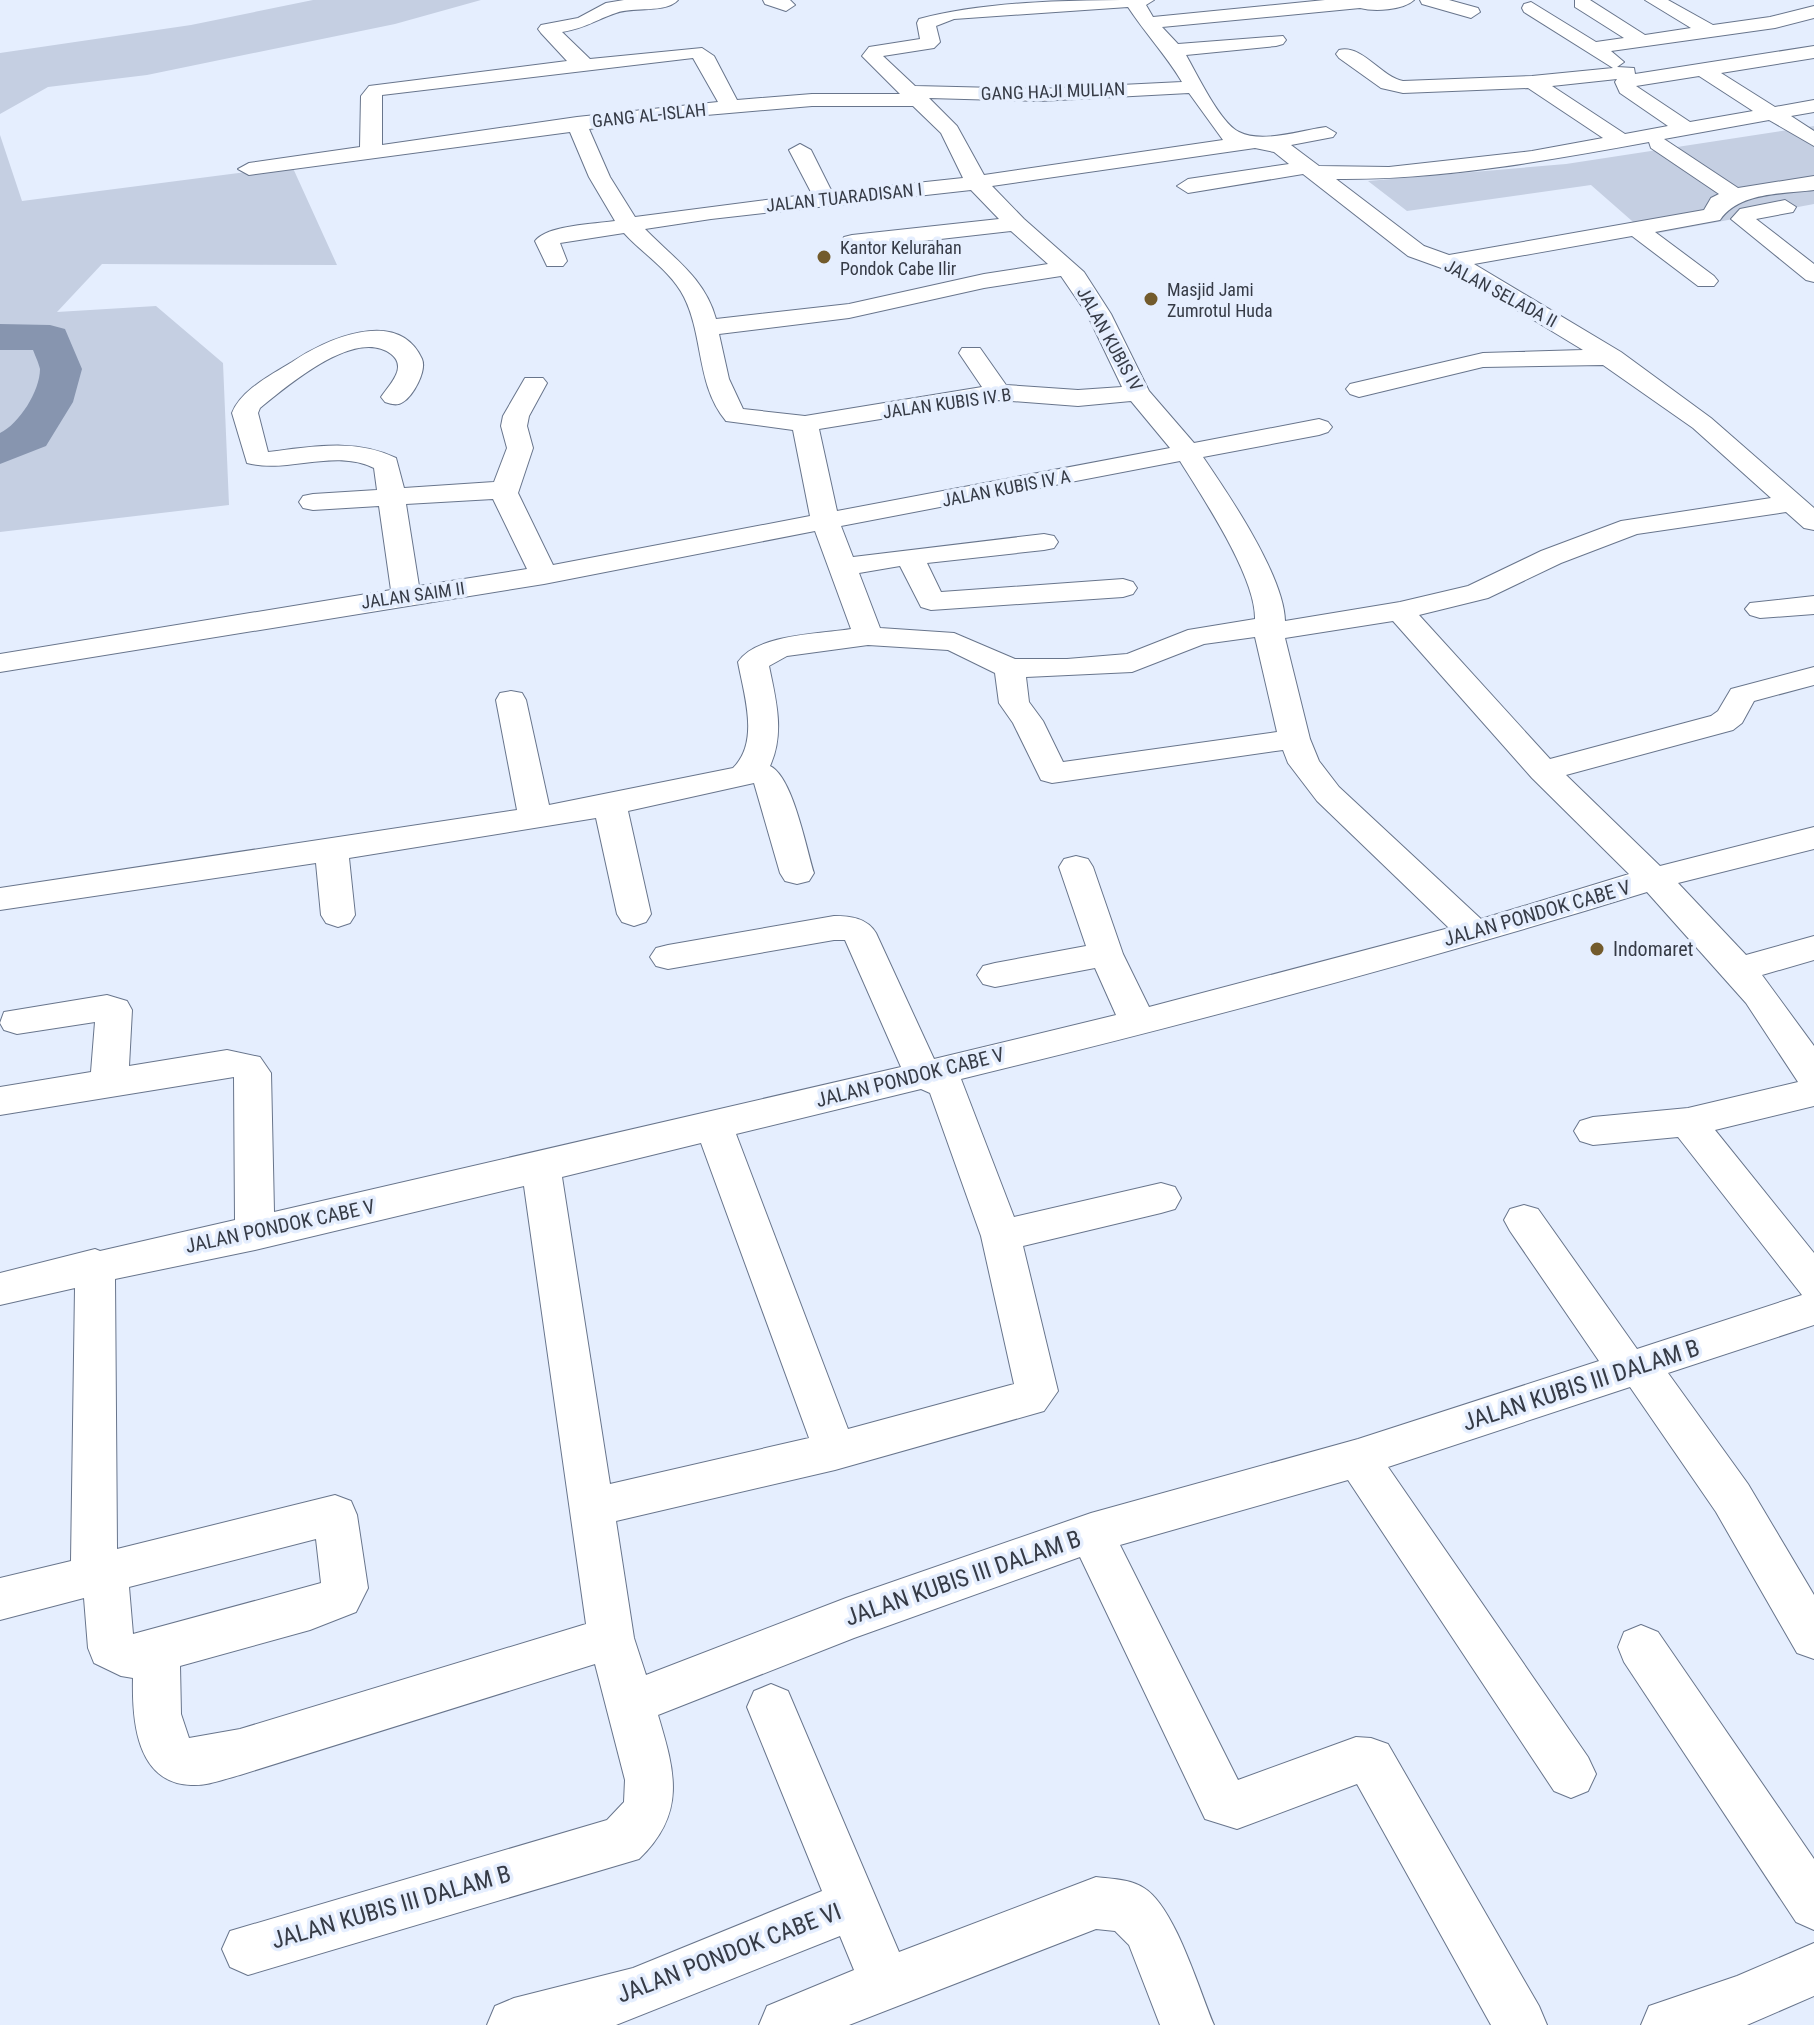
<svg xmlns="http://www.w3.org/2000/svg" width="1814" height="2025" viewBox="0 0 1814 2025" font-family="'Roboto Condensed',sans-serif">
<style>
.green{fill:#c5cfe2}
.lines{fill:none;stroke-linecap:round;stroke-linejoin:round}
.river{fill:#8795af;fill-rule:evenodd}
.minor-casing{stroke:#68758c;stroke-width:2}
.minor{fill:#fff;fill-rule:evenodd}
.poi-dot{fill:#735b2c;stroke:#e5eefe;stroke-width:3}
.labels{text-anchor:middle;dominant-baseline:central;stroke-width:7;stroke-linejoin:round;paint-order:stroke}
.far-street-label{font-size:18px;fill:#363b46;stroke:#e5eefe}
.far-poi-label{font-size:18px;fill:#363b46;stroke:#e5eefe;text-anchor:start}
.street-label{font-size:20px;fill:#363b46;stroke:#e5eefe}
.poi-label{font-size:20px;fill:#363b46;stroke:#e5eefe;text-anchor:start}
.near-street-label{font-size:24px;fill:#363b46;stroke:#e5eefe}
</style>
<rect width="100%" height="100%" fill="#e5eefe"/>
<g class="green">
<path d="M313,0H481L395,24L147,75L48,87L0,114V53L191,25Z"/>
<path d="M1814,126V204L1648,235L1591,185L1407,211L1368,181L1566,164Z"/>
<path d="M0,135L22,201L292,166L337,265L102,264L57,312L156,306L223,363L229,505L0,532Z"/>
</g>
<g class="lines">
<path class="river" d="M0,324L50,325L65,329L82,369L73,402L46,446L0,464V433C19,424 40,391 40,369C39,364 35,355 33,350H0Z"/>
<defs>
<g id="minor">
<path d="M624,0H678C665,14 634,6 616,13C595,20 587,28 562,32L590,59L702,48L714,56L737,100L812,94H900L862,56L869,47L920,39L917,23L919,19C990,0 1080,0 1154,0L1146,5L1153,17L1325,0H1414C1403,10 1375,12 1360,8L1162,27L1178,44L1283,36L1286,40L1283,44L1276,46L1186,55C1197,74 1220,123 1239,132C1262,144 1302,130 1326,127L1336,133L1333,137L1291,145L1319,166L1389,167L1532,151L1603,138L1528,88L1403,93L1381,88L1339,58L1336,54L1339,50C1362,44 1381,77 1403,81L1532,76L1613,68L1524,12L1522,8L1524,4L1531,2L1596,42L1624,38L1575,7V0H1590L1645,35L1691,28L1645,0H1668L1713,25L1770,17L1814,6V18L1775,28L1611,51L1624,62L1617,67L1634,68L1635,74L1814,46V58L1721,73L1775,107L1814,100V112L1791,116L1814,131V146L1769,120L1664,139L1738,188L1814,176V190C1782,194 1739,192 1720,220L1655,232L1714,276L1718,281L1714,286H1698L1632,236L1474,264L1621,352L1711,418L1814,508V530L1804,528L1786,512L1637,534L1561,563L1488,598L1419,615L1550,759L1711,716L1718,711L1731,689L1814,667V685L1754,701L1742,723L1733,730L1566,775L1660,866L1814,827V849L1678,883L1746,955L1814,936V960L1762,975L1814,1046V1106L1715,1130L1814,1253V1325L1668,1373L1748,1484L1814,1595V1659L1797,1653L1716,1512L1630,1387L1388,1467L1588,1757L1596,1774L1588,1791L1571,1798L1554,1791L1348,1480L1120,1545L1238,1780L1356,1737L1371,1738L1388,1744L1539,2006L1547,2025H1491L1357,1784L1237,1829L1205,1819L1080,1557L854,1638L658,1715C675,1772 687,1813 639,1859L248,1975L230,1967L222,1949L230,1931L607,1820L624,1802L625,1780L595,1664L240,1775C224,1779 208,1786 191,1785C136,1783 132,1720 133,1678L121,1676L94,1663L88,1648L84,1598L0,1620V1578L71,1561L75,1288L0,1305V1273L95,1249L100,1251L235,1220L234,1077L0,1115V1087L91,1072L95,1022L17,1034L4,1030L0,1023L4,1012L107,995L127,1001L132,1010L129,1066L227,1050L260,1057L271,1073L274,1212L901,1067L845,940H834L668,969L656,966L650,957L656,948L668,945L834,916C851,916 867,918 876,933L934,1059L1116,1015L1095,968L995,987L983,984L977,975L983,966L995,963L1086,946L1059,867L1064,859L1076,856L1088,859L1093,867L1123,954L1149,1007L1449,928L1317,801L1288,763L1283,750L1052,783L1041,780L1013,723L999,703L995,673L948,650L868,645L787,656L769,666C776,700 785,733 770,766C793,777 806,848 814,873L809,881L797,884L785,881L780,873L754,783L628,811L651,914L646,922L634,926L622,922L617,914L596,818L349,858L355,915L350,923L338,927L326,923L321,915L316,863L0,910V888L517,810L496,700L500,693L511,691L522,693L526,700L549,805L733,768C760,742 744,695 738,662C757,634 820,634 851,629L815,531L544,584L0,672V654L391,590L379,506L313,510L303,508L299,502L303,496L313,494L377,490L374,468C334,448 288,474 247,463L232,413C241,390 271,375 292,362C324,340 398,306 422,359C427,371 413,396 403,402C398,406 390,404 385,402L381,397C390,384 408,367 391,354C356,327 288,385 260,408L258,413L268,452C312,447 355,438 396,458L404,488L494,482L507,448L501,426L503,416L525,378H543L547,383L529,416L527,426L533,448L518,493L553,565L810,516L793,430L726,421C696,385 704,337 684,297C671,271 643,254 624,233L560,243L567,261L563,266H547L535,241C547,225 595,224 615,221L589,177L570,132L249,175L238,169L249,163L360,147L361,96L369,86L567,61L541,33L538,29L541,25L578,18L606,3ZM1128,7C1145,33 1166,55 1182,82L1039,89L915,86L883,56L934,48L940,42L936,26L954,19ZM693,58L718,102L577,117L382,145V95ZM1699,76L1753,111L1690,122L1636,86ZM1617,79L1615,82L1620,93L1668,126L1625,134L1552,86ZM1189,93L1223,140L984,175L957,126L929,98L1039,101ZM812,106H913L941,133L963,178L832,192L811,150L800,144L789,150L812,194L635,217L610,177L589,129L660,119ZM1649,142L1651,148L1719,194L1711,198L1704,210L1449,255L1424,246L1336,179C1441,180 1545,161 1649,142ZM1255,148L1274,152L1289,164L1188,179L1177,186L1188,193L1303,174L1408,256L1458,274L1583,350L1483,353L1350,384L1346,389L1350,394L1359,397L1483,367L1603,365L1693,428L1771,498L1621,521L1541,551L1468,586L1400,602L1285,621C1284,576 1229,495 1203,457L1319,435L1328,432L1332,427L1328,422L1319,419L1194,443L1149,391L1111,314L1084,272L1024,219L992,186ZM971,190L999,219L852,235L844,237L841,242L844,247L852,249L1011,231L1048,264L984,274L849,304L716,319C705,278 673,258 645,229L711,219ZM1061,276L1087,314L1122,387L1078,390L1006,385L980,348H962L959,353L982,387L805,416L743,409L729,379L719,334L849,318L984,288ZM998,400L1078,406L1131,401L1170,448L837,511L819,429ZM1180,461C1203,498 1256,577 1255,619L1188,630L1127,654L1067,659H1015L954,633L880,628L859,573L900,566L921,607L931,610L1123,597L1133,594L1137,588L1133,582L1123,579L941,592L927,563L1044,550L1054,548L1058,542L1054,536L1044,534L853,557L841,526ZM493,499L527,569L419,586L406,504ZM1393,621L1532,778L1629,874L1481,919L1339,787L1319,761L1310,739L1285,638ZM1255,637L1277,732L1063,762L1043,721L1029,702L1026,677L1132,672L1204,644ZM1647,892L1746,1003L1798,1082L1688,1108L1593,1117L1580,1121L1574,1131L1580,1141L1593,1145L1678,1137L1802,1295L1637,1349L1538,1209L1524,1205L1510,1209L1504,1220L1510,1231L1599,1361L1358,1439L1091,1513L846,1598L646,1675L634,1638L616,1521L835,1470L1044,1411L1058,1391L1023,1246L1161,1213L1175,1209L1181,1198L1175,1187L1161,1183L1014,1217L961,1079C1192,1023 1420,962 1647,892ZM921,1089L930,1093L981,1236L1014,1384L848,1429L736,1134ZM701,1143L809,1438L610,1484L562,1177ZM524,1186L586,1624L240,1729L189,1738L181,1714L180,1666L310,1630L356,1612L368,1588L357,1515L351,1501L335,1495L117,1549L115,1279L255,1250ZM316,1539L321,1583L133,1634L129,1587Z"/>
<path d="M763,0H790L795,5L786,11L765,4Z"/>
<path d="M1420,0H1449L1478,8L1480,12L1471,18L1422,4Z"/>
<path d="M1785,200L1796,207L1793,212L1756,219L1814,264V282L1806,280L1731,219L1740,209Z"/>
<path d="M1814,596V614L1760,618L1750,615L1745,609L1750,603Z"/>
<path d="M1641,1625L1658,1632L1814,1859V1930L1796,1922L1624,1662L1618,1647L1624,1632Z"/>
<path d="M771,1684L788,1691L899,1952L1096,1877C1112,1879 1130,1879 1144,1888C1175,1907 1199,1990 1214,2025H1160L1129,1945L1115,1931L1096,1929L849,2025H759L767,2006L854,1970L840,1936L616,2025H487L495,2006L514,1998L633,1968L822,1891L747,1707L754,1691Z"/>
<path d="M1814,1943V1996L1747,2025H1641L1649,2006L1737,1976Z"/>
</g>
</defs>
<use href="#minor" class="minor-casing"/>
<use href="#minor" class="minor"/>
</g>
<g class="poi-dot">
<circle cx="824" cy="257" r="8"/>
<circle cx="1151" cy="299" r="8"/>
<circle cx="1597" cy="949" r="8"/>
</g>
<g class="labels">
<g class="far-street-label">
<text transform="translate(1053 91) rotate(-2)">GANG HAJI MULIAN</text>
<text transform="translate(649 115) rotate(-6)">GANG AL-ISLAH</text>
<text transform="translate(844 197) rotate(-6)">JALAN TUARADISAN I</text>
<text transform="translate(1501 293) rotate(28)">JALAN SELADA II</text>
<text transform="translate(1110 339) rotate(61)">JALAN KUBIS IV</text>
<text transform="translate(947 403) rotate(-8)">JALAN KUBIS IV B</text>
<text transform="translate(1006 488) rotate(-11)">JALAN KUBIS IV A</text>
<text transform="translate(413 595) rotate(-8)">JALAN SAIM II</text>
</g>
<g class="far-poi-label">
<text x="840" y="247">Kantor Kelurahan<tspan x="840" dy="21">Pondok Cabe Ilir</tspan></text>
<text x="1167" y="289">Masjid Jami<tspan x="1167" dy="21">Zumrotul Huda</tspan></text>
</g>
<g class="street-label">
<text transform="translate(1537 913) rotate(-16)">JALAN PONDOK CABE V</text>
<text transform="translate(910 1077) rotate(-14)">JALAN PONDOK CABE V</text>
<text transform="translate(280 1226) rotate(-12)">JALAN PONDOK CABE V</text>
</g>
<g class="poi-label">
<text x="1613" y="949">Indomaret</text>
</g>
<g class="near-street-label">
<text transform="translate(1581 1385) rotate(-18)">JALAN KUBIS III DALAM B</text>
<text transform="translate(963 1578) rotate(-19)">JALAN KUBIS III DALAM B</text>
<text transform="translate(391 1907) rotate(-16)">JALAN KUBIS III DALAM B</text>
<text transform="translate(729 1953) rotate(-21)">JALAN PONDOK CABE VI</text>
</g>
</g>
</svg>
